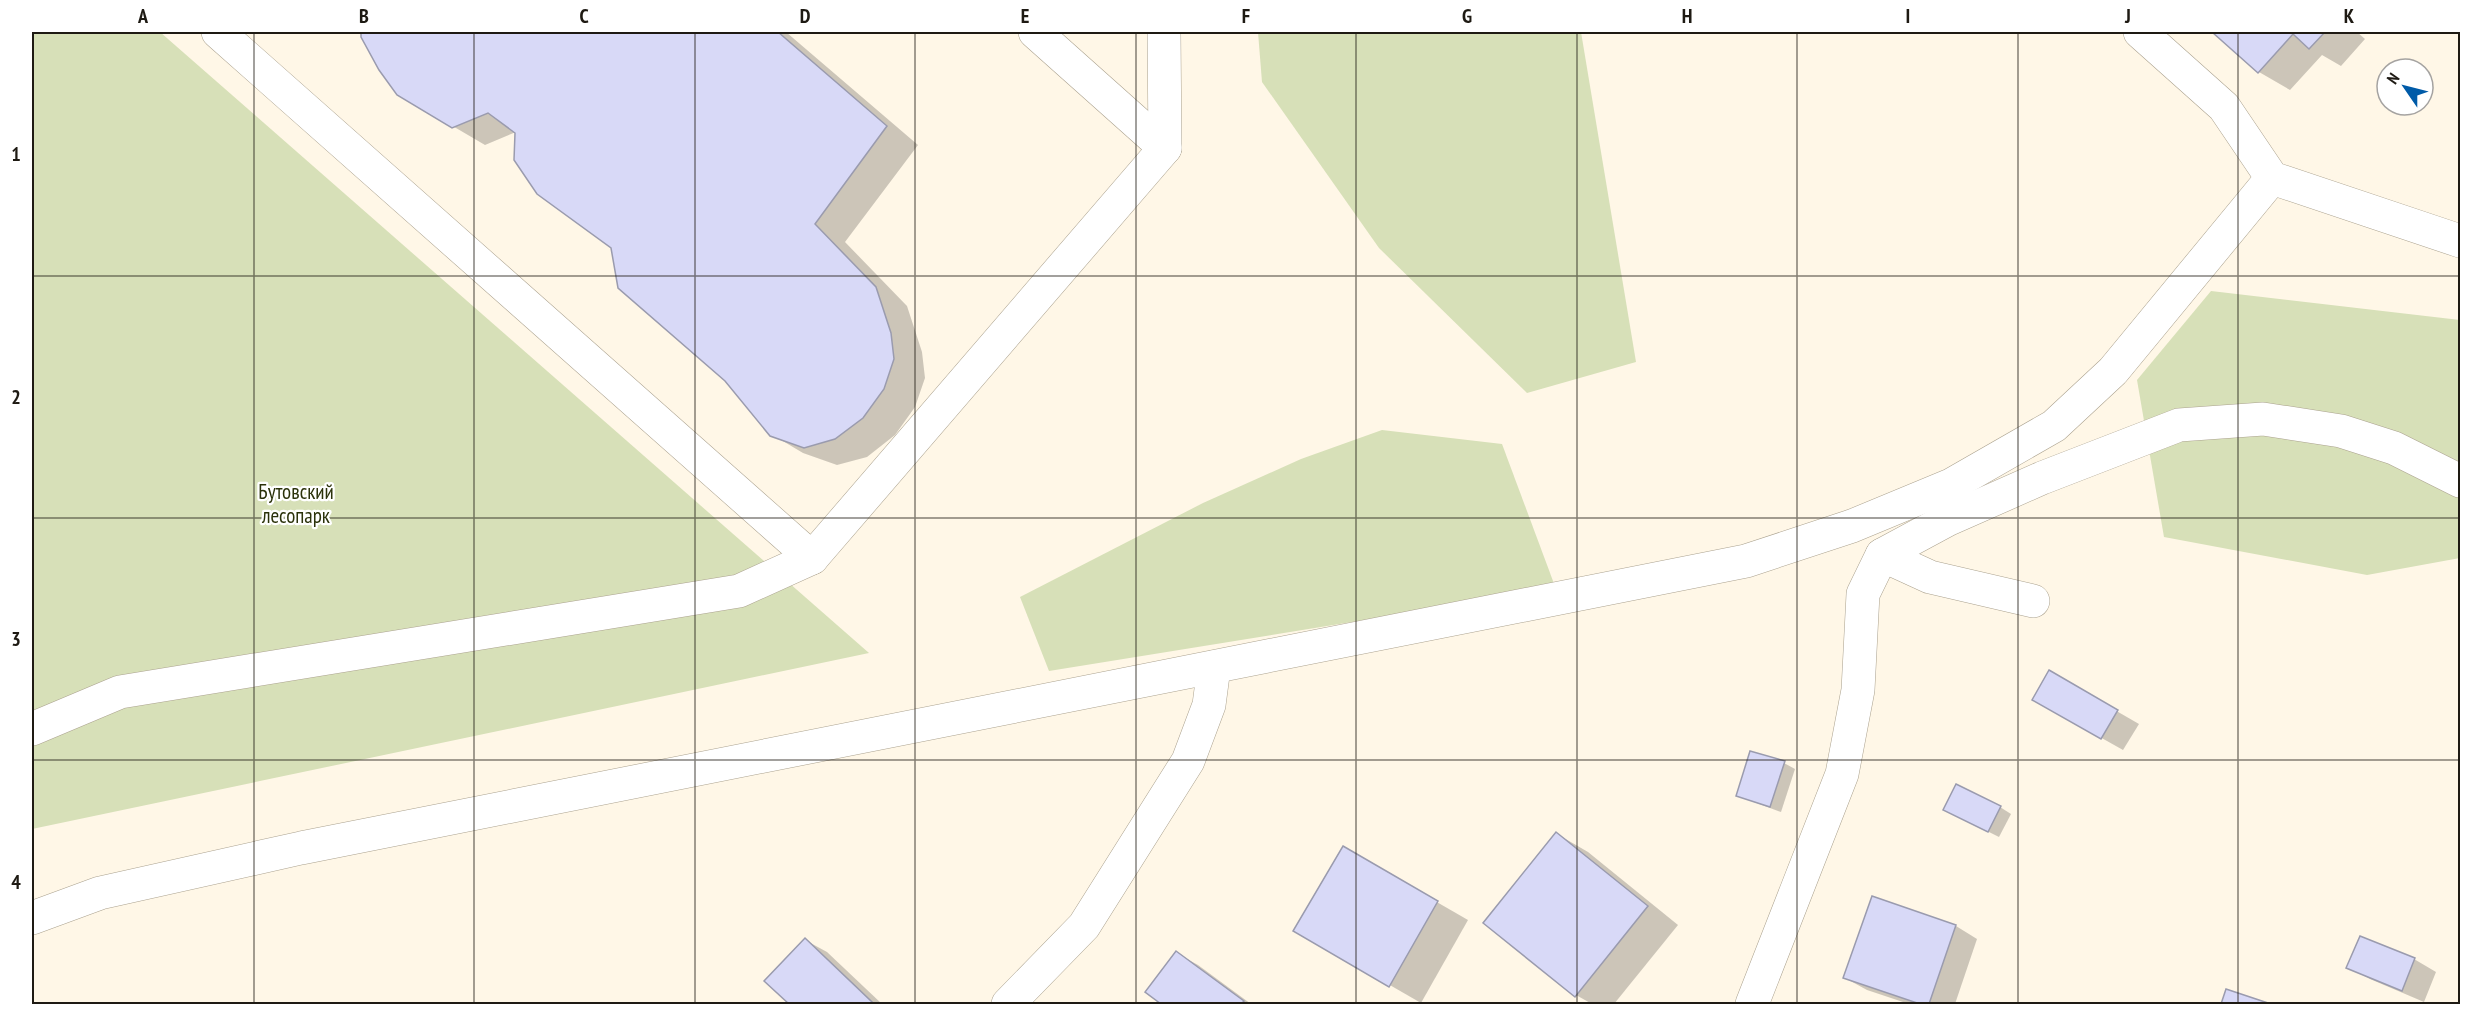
<svg xmlns="http://www.w3.org/2000/svg" width="2492" height="1036" viewBox="0 0 2492 1036" font-family="'PT Sans Narrow',sans-serif">
<style>
.green{fill:#d7e0b8}
.shadow{fill:#0003}
.building{fill:#d8d9f7;stroke:#9a9bae;stroke-width:1.5}
.lines{fill:none;stroke-linecap:round;stroke-linejoin:round}
.minor-casing{stroke:#aba28f;stroke-width:34}
.minor{stroke:#fff;stroke-width:33}
.grid{fill:none;stroke:#1e1a13;stroke-width:1.5;stroke-opacity:0.55}
.labels{text-anchor:middle;dominant-baseline:central;stroke-width:4.5;stroke-linejoin:round;paint-order:stroke}
.park-label{font-size:21px;fill:#2b320a;stroke:#fff}
.neatline{fill:none;stroke:#1e1a13;stroke-width:2}
.grid-label{font-size:20px;text-anchor:middle;font-weight:bold;fill:#1e1a13}
</style>
<rect width="100%" height="100%" fill="#fff7e7"/>
<g class="green">
<path d="M32,32H160L869,653L32,829Z"/>
<path d="M1258,32H1581L1636,362L1527,393L1379,248L1262,82Z"/>
<path d="M2211,291L2460,320V558L2367,575L2164,537L2137,380Z"/>
<path d="M1382,430L1502,444L1556,589L1049,671L1020,597L1203,503L1301,459Z"/>
</g>
<g class="shadow">
<path d="M363,32H786L918,145L845,242L907,306L922,352L925,378L915,407L895,435L867,457L837,465L803,453L771,434L516,132L485,145L398,94L362,36Z"/>
<path d="M2214,32H2357L2365,39L2341,66L2322,55L2290,90L2259,72Z"/>
<path d="M2049,672L2139,724L2123,750L2034,700Z"/>
<path d="M1784,763L1795,769L1781,812L1738,796Z"/>
<path d="M2000,807L2011,814L1999,837L1955,815Z"/>
<path d="M1557,834L1588,852L1678,925L1614,1004H1592L1576,995Z"/>
<path d="M1343,848L1468,920L1421,1003L1296,931Z"/>
<path d="M1873,898L1956,926L1977,939L1955,1004H1909L1867,990L1845,978Z"/>
<path d="M805,940L827,952L882,1004H791L766,981Z"/>
<path d="M1176,953L1198,965L1251,1004H1164L1147,992Z"/>
<path d="M2414,959L2436,972L2424,1002L2370,979L2348,967Z"/>
<path d="M2227,991L2266,1004H2222Z"/>
</g>
<g class="building">
<path d="M361,32H778L887,126L815,224L876,287L891,333L894,359L884,389L863,418L835,439L804,448L770,436L725,381L618,288L611,248L537,194L514,160L515,133L488,113L452,128L397,95L379,70L361,37Z"/>
<path d="M2212,32H2325L2309,49L2293,34L2258,73Z"/>
<path d="M2049,670L2118,710L2101,739L2032,700Z"/>
<path d="M1750,751L1785,761L1770,807L1736,796Z"/>
<path d="M1956,784L2001,806L1988,832L1943,810Z"/>
<path d="M1556,832L1648,906L1575,997L1483,923Z"/>
<path d="M1343,846L1438,901L1389,987L1293,931Z"/>
<path d="M1872,896L1956,925L1929,1004H1920L1843,978Z"/>
<path d="M2360,936L2415,958L2402,991L2346,968Z"/>
<path d="M805,938L872,1002L869,1004H789L764,981Z"/>
<path d="M1176,951L1244,1001L1241,1004H1161L1145,992Z"/>
<path d="M2226,989L2271,1004H2221Z"/>
</g>
<g class="lines">
<defs>
<g id="minor">
<path d="M218,32L812,558"/>
<path d="M1035,32L1165,148"/>
<path d="M2140,32L2224,107L2272,178L2460,241"/>
<path d="M1882,555L1930,577L2033,601"/>
<path d="M32,729L120,692L739,591L812,558L1165,148L1164,32"/>
<path d="M32,918L100,893L301,848L1746,561L1852,526L1951,485L2054,426L2113,371L2272,178"/>
<path d="M1008,1004L1084,926L1188,761L1209,705L1214,667"/>
<path d="M1752,1004L1842,774L1858,690L1863,594L1882,555L1947,520L2042,478L2179,425L2263,419L2341,431L2394,448L2460,481"/>
</g>
</defs>
<use href="#minor" class="minor-casing"/>
<use href="#minor" class="minor"/>
</g>
<path class="grid" d="M254,32V1004M474,32V1004M695,32V1004M915,32V1004M1136,32V1004M1356,32V1004M1577,32V1004M1797,32V1004M2018,32V1004M2238,32V1004M32,276H2460M32,518H2460M32,760H2460"/>
<g class="labels">
<g class="park-label">
<text x="296" y="491">Бутовский<tspan x="296" dy="24">лесопарк</tspan></text>
</g>
</g>
<rect width="2492" height="1036" fill="none" stroke="#ffffff" stroke-width="66"/>
<g transform="translate(2405 87) rotate(305)"><circle r="28" fill="#ffffff" stroke="#a5a3a1" stroke-width="1.5"/>
<path d="M0-4.5L10 22L0 15L-10 22Z" fill="#005ba8"/>
<text y="-9" font-size="16" font-weight="bold" text-anchor="middle" fill="#1e1a13">N</text>
</g>
<rect x="33" y="33" width="2426" height="970" class="neatline"/>
<g class="grid-label">
<text x="143" y="23">A</text>
<text x="364" y="23">B</text>
<text x="584" y="23">C</text>
<text x="805" y="23">D</text>
<text x="1025" y="23">E</text>
<text x="1246" y="23">F</text>
<text x="1467" y="23">G</text>
<text x="1687" y="23">H</text>
<text x="1908" y="23">I</text>
<text x="2128" y="23">J</text>
<text x="2349" y="23">K</text>
<text x="16" y="161">1</text>
<text x="16" y="404">2</text>
<text x="16" y="646">3</text>
<text x="16" y="889">4</text>
</g>
</svg>
